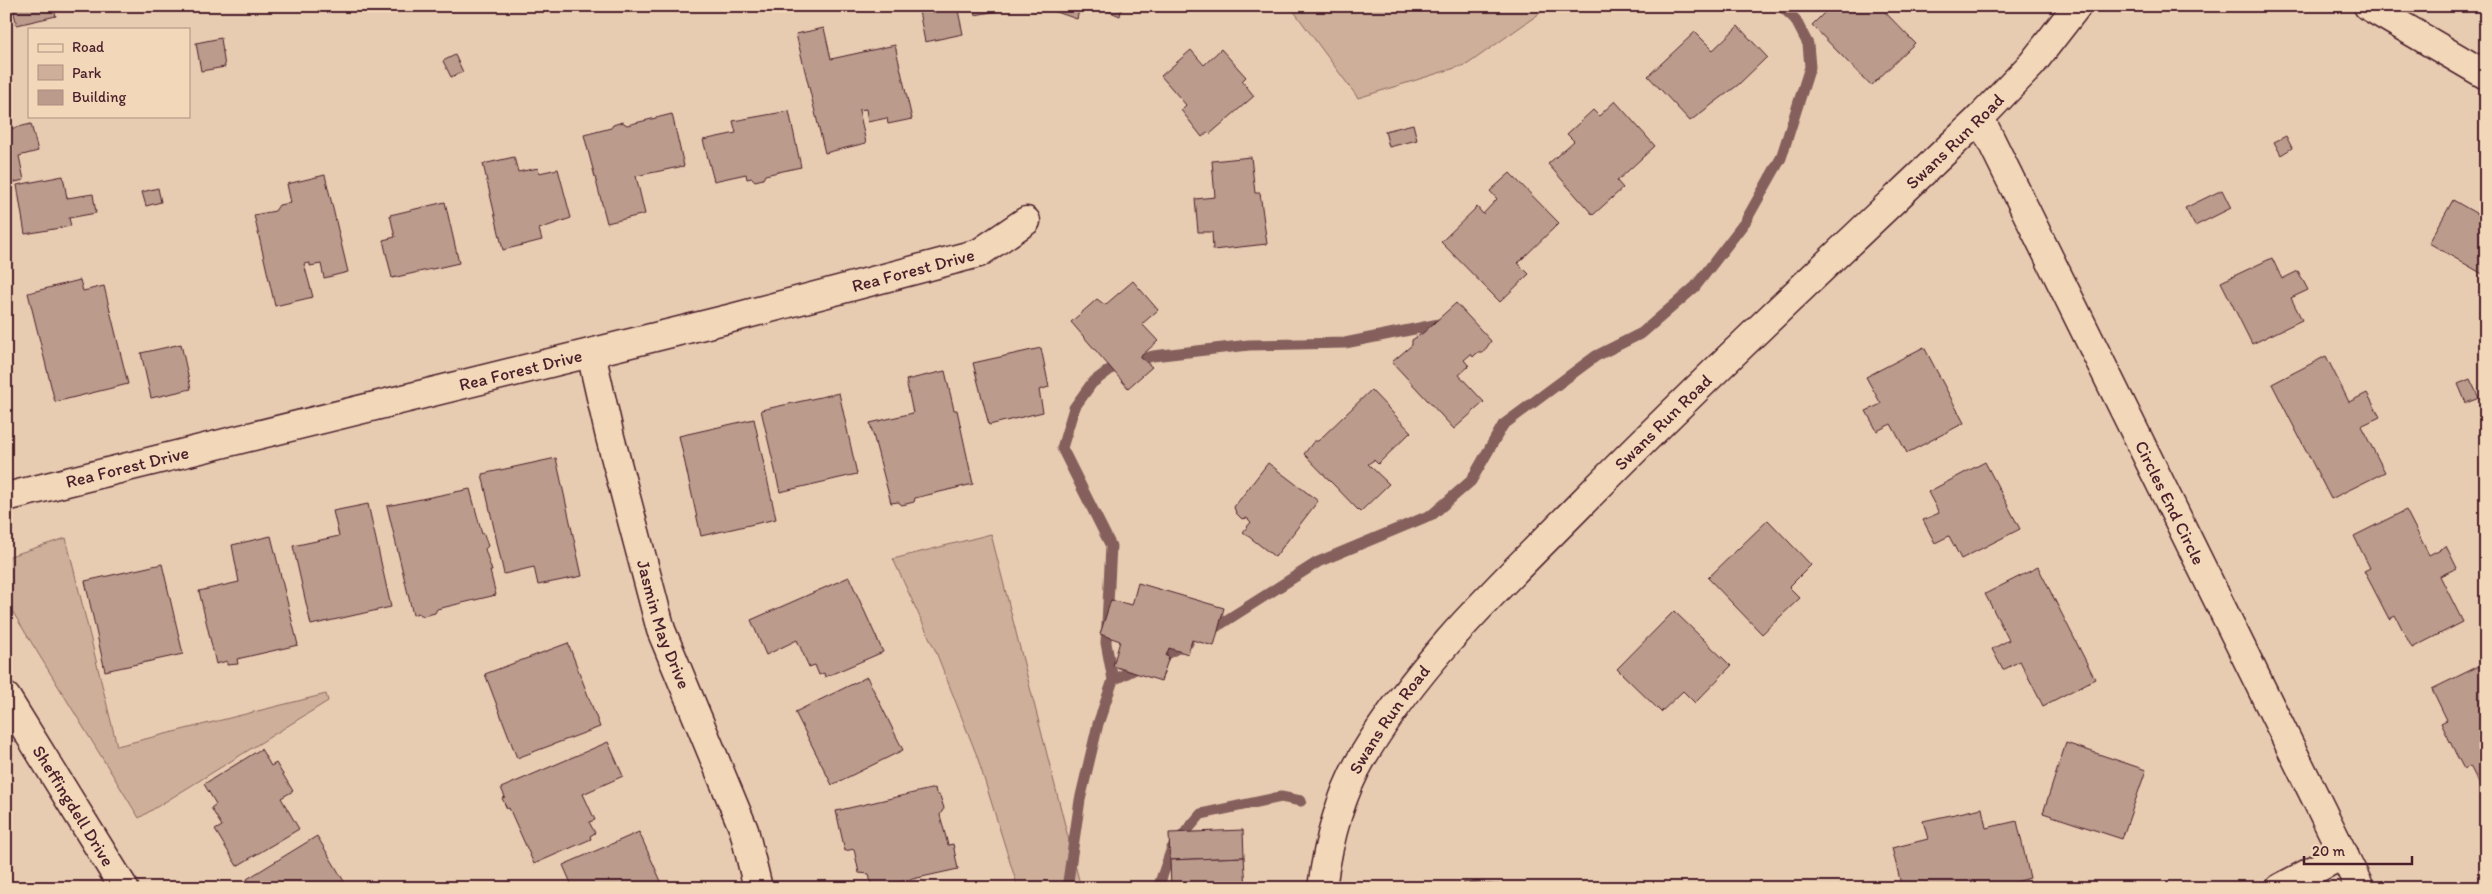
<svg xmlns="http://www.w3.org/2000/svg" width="2492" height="894" viewBox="0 0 2492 894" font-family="Itim,sans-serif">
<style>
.green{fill:#ceaf9a;stroke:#8c6762}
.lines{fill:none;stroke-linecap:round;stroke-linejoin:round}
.stream{stroke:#845e5b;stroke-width:11}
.building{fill:#bb9b8c;stroke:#4a1f2b}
.minor-casing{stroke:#4a1f2b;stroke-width:31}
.minor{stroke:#f2d7b9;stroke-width:28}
.labels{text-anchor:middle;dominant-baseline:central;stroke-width:4;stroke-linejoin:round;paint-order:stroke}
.street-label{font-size:18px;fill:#4a1f2b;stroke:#f2d7b9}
</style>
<rect width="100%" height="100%" fill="#e8ccb1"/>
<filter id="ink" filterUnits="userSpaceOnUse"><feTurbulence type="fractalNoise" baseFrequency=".02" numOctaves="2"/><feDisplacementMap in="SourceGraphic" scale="10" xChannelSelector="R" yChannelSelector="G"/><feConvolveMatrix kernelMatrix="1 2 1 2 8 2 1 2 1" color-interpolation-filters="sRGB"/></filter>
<g filter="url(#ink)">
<g class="green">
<path d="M1290,6H1550L1468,64L1358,98Z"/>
<path d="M991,534L1081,888H1018L977,756L936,652L893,559Z"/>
<path d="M66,538L117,746L326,694L328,701L139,818L6,601V563L10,556Z"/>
</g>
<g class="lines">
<g class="stream">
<path d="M1208,632L1318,562L1433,514L1471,481L1503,425L1596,356L1642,333L1695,287L1745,222L1781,158L1810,67L1808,44L1795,19L1781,6"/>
<path d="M1113,680L1188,643"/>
<path d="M1067,888L1080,800L1098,724L1113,680L1106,643L1111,546L1062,448L1074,408L1092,383L1116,365L1153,356L1249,345L1345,343L1439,324"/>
<path d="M1158,888L1172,848L1201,814L1281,797L1301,801"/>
</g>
</g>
<g class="building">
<path d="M12,6H53L56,16L17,25Z"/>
<path d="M918,6H957L963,34L925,42Z"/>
<path d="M973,6H1001L1002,10L975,15Z"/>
<path d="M1039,6H1080L1077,19Z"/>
<path d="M1096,6H1122L1120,16Z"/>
<path d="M1831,6H1879L1915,43L1871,86L1812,25Z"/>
<path d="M1738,26L1767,57L1738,85L1690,121L1648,76L1695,32L1713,50Z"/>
<path d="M824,28L831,59L895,45L912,119L888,124L887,118L868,122L866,109L859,110L866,143L825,153L796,34Z"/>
<path d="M221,38L225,67L201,71L196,43Z"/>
<path d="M1221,49L1246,77L1242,81L1254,96L1210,134L1208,132L1202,137L1181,110L1186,105L1161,76L1191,50L1204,65Z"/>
<path d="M455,55L463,72L451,77L443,61Z"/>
<path d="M1615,101L1655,146L1617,181L1623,188L1593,215L1548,164L1574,141L1567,134L1593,110L1599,116Z"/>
<path d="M789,111L801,167L765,175L763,179L755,181L752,178L747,179L746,174L714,181L703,140L736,133L733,121Z"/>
<path d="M672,114L684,166L636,176L645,214L607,223L584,135L611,128L613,125L622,122L627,125Z"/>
<path d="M6,115L10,129L31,124L38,151L19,156L24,180L6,184Z"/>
<path d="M1413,124L1417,140L1389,147L1385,131Z"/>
<path d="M2286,136L2292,148L2281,155L2274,142Z"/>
<path d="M514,157L518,172L538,168L539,173L558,169L571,218L539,229L542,240L503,250L483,164Z"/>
<path d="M1251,157L1255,193H1260L1267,244L1213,250L1212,232H1198L1195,199L1215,197L1212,161Z"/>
<path d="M1510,173L1559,223L1518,263L1529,274L1500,302L1441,242L1477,207L1483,214L1497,199L1490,191Z"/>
<path d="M325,175L348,272L324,278L321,264L310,266V263L304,264L313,297L275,306L254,215L275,211L279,205L291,203L287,184Z"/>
<path d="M63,176L67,198L93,194L96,213L69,218L71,226L25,234L17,185Z"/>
<path d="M158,188L161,202L146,206L142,192Z"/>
<path d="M2222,190L2231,208L2195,226L2185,208Z"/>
<path d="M2453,200L2486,219V276L2429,243Z"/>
<path d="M445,202L459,263L392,278L383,240L395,237L390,215Z"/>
<path d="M2272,258L2282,279L2298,271L2308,290L2291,298L2302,320L2252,344L2221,282Z"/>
<path d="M80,280L83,291L104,286L128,384L55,402L28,293Z"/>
<path d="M1133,281L1158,310L1142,324L1158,341L1140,357L1152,367L1128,388L1071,322L1097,299L1105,305Z"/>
<path d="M1456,303L1491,341L1483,353H1477L1473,357L1471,354L1464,360L1469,366L1459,375L1484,402L1454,429L1392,362L1412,345V340L1423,333Z"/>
<path d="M181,344L191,389L151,398L141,353Z"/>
<path d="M1924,347L1964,423L1907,453L1891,424L1877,431L1866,411L1881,404L1866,377Z"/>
<path d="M1041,348L1049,387L1039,390L1043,412L989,425L973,363Z"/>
<path d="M2326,356L2349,402L2367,393L2380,417L2361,426L2385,472L2331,499L2272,384Z"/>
<path d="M945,371L954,410H957L973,484L915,498L914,502L902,505L898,502L891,503L870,423L913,413L906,380Z"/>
<path d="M2470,379L2479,398L2466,403L2458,384Z"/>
<path d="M1371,390L1411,432L1378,464L1374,460L1368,464L1389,484L1360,512L1304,454L1314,441H1318Z"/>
<path d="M839,393L857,474L780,492L761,410Z"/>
<path d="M754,419L776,519L701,536L679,436Z"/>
<path d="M556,458L582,576L538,585L534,567L504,574L482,474Z"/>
<path d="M1985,462L2020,529L1961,559L1949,536L1935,543L1923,520L1939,513L1928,492Z"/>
<path d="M1268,463L1318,501L1275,557L1243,532L1251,522L1247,518L1242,519L1236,513L1234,507Z"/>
<path d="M470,489L482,534H484L488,546L485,549L492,571H490L496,595L437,609L435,613L423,616L418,613L413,615L387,506Z"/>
<path d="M368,504L391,607L311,625L293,546L339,536L333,511Z"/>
<path d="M2406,510L2429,555L2446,546L2457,568L2440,576L2463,622L2412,648L2395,615L2389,619L2372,586L2364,571L2370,568L2354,536Z"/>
<path d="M1768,520L1811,565L1789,587L1800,598L1762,634L1708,578Z"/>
<path d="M271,536L298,645L237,659L238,664L227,665V661L216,664L199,591L239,582L232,545Z"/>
<path d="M162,564L183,654L105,671L85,581Z"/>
<path d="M2038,567L2095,679L2043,706L2020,661L2003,670L1992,649L2009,640L1985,594Z"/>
<path d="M849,577L883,652L825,677L824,673L819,675L815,665L809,667L797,640L766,655L751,620Z"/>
<path d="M1138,583L1224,608L1214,646L1192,640L1188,654L1169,648L1166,656L1169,657L1161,681L1113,666L1120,641L1100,634L1111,600L1132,605Z"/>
<path d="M1674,611L1731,666L1695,703L1683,691L1661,712L1617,669Z"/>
<path d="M568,643L600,727L517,758L485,674Z"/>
<path d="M2481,665L2486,675V797L2470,766L2464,769L2456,754L2441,723L2447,720L2432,689Z"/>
<path d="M867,677L903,750L832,785L795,712Z"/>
<path d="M608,742L623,776L583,794L595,820L589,822L595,833L590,836L591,839L534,864L509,808L507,809L502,798L505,797L501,788Z"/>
<path d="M2066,743L2146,770L2122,839L2043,813Z"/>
<path d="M261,749L271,766L276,763L293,791L281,798L299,829L237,866L215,830L222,826L211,808L216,804L204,784Z"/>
<path d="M935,788L936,793L940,796L944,808L940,815L948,845L953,844L958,869L872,888L869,874L859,873L854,849L845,851L836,811Z"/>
<path d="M1982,808L1986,828L2017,821L2030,878L1995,888H1902L1892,848L1928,839L1923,821Z"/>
<path d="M1243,830L1244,857L1170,860L1169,833Z"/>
<path d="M639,832L664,888H573L563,865Z"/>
<path d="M317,836L348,888H253L247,879Z"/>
<path d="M1244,857L1246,888H1171L1170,860Z"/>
<path d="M1464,882L1524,887V888H1463Z"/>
</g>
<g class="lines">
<defs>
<g id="minor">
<path d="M2368,6L2486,75"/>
<path id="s1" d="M1980,118L2360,888"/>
<path id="s2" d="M591,353L610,437L661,630L744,830L758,888"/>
<path id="s3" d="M6,497L732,318L979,253L1026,221"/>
<path id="s4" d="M6,697L124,888"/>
<path id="s5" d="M1322,888C1328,843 1340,795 1363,756C1422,658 1500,586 1579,506C1709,374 1845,247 1980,118L2032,64L2077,6"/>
<path d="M2280,888L2344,854"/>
</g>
</defs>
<use href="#minor" class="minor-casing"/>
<use href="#minor" class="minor"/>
</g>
</g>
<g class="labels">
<g class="street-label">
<text stroke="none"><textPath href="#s5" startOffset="994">Swans Run Road</textPath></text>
<text stroke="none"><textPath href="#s3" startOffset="935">Rea Forest Drive</textPath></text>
<text stroke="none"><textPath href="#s3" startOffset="530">Rea Forest Drive</textPath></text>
<text stroke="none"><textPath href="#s5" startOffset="589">Swans Run Road</textPath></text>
<text stroke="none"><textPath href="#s3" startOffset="125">Rea Forest Drive</textPath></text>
<text stroke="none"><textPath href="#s1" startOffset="429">Circles End Circle</textPath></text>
<text stroke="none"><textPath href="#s2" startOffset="281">Jasmin May Drive</textPath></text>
<text stroke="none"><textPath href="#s5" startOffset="184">Swans Run Road</textPath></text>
<text stroke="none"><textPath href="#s4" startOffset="128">Sheffingdell Drive</textPath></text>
</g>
</g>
<rect width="2492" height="894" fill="none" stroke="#f2d7b9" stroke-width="25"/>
<rect x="12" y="12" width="2467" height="869" fill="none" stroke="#4a1f2b" stroke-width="2" filter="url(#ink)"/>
<rect x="28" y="28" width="162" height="90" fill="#f2d7b9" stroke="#af8d80"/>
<rect x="38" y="44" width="25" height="8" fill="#f2d7b9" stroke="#af8d80"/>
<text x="72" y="52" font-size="15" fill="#4a1f2b">Road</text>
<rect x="38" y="65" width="25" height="15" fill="#ceaf9a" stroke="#af8d80"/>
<text x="72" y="78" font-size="15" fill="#4a1f2b">Park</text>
<rect x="38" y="90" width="25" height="15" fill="#bb9b8c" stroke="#af8d80"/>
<text x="72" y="102" font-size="15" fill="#4a1f2b">Building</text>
<path d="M2304 856v8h108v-8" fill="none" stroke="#4a1f2b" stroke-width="2.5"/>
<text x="2312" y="856" font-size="15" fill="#4a1f2b" stroke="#f2d7b9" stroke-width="4" paint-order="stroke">20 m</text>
</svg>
